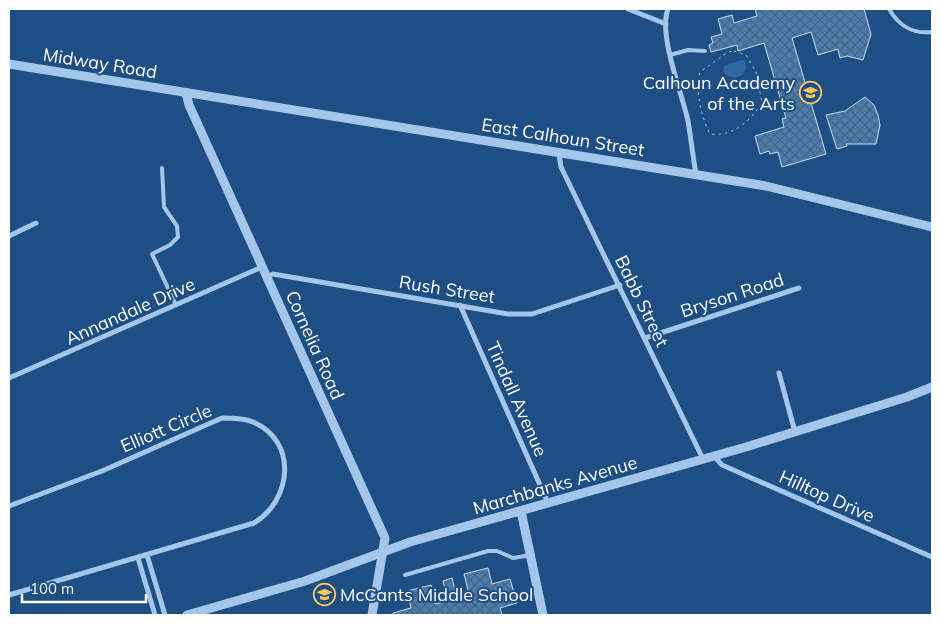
<svg xmlns="http://www.w3.org/2000/svg" width="941" height="624" viewBox="0 0 941 624" font-family="Mulish,sans-serif">
<style>
.green{fill:#3068a2}
.building{fill:url(#building-cross-hatch);stroke:#c8e0f8}
.lines{fill:none;stroke-linecap:round;stroke-linejoin:round}
.path{stroke:#a4c6ea;stroke-width:1;stroke-dasharray:2.5 4;stroke-linecap:butt}
.service{stroke:#a4c6ea;stroke-width:4}
.minor{stroke:#a4c6ea;stroke-width:5}
.tertiary{stroke:#a4c6ea;stroke-width:9}
.labels{text-anchor:middle;dominant-baseline:central;stroke-width:4;stroke-linejoin:round;paint-order:stroke}
.street-label{font-size:18px;fill:#fff;stroke:#1d4e84}
.poi-label{font-size:18px;fill:#fff;stroke:#1d4e84;text-anchor:end}
</style>
<defs>
<pattern id="building-cross-hatch" width="8" height="8" patternUnits="userSpaceOnUse" patternTransform="scale(1.25)"><rect width="8" height="8" fill="#4a7baf"/><path d="M0 0l8 8M0 8l8-8" fill="none" stroke="#4b647e"/></pattern>
</defs>
<rect width="100%" height="100%" fill="#1d4e84"/>
<path class="green" d="M740,60H744C752,75 733,84 723,72L724,66Z"/>
<g class="building">
<path d="M755,9H864L871,34L863,60L847,56L840,58L838,49L818,55L811,32L792,38L826,154L782,167L778,152L770,154L769,151L760,154L755,136L784,127L782,119L786,118L764,43L738,51L737,45L711,52L709,45L713,43L711,37L722,34L718,19L732,15L734,23L757,16Z"/>
<path d="M865,97L874,105L878,115L880,125L876,144H846L847,146L837,149L826,115L845,111Z"/>
<path d="M488,568L492,584L510,579L517,603L500,608L502,615H393V613L411,608L407,591L431,585L435,604L448,601L443,581L452,578L457,598L469,594L464,574Z"/>
</g>
<g class="lines">
<path class="path" d="M734,51L746,55L756,72L762,103C750,121 733,137 710,134C701,117 695,90 700,72L728,52Z"/>
<g class="service">
<path d="M889,9C899,26 912,34 932,32"/>
<path d="M670,55L688,50L705,51"/>
<path d="M162,168L164,207L177,226L178,237L170,245L152,254L176,305"/>
<path d="M405,575L488,551H497L513,558L531,555"/>
</g>
<g class="minor">
<path d="M628,9L666,24"/>
<path d="M668,9C658,35 682,93 688,121C691,139 693,157 696,174"/>
<path d="M559,154L561,167L703,459"/>
<path d="M9,236L36,223"/>
<path d="M266,277L273,274L508,314H532L620,285"/>
<path d="M460,305L548,503"/>
<path d="M645,338L799,288"/>
<path d="M779,373L795,432"/>
<path d="M9,378L262,267"/>
<path d="M714,456L722,465L932,557"/>
<path d="M9,506L102,471L222,418C232,418 244,418 253,422C298,441 292,500 254,523L9,595"/>
<path d="M147,555L165,615"/>
<path d="M138,558L155,615"/>
</g>
<g class="tertiary">
<path d="M9,64L766,186L932,227"/>
<path d="M186,93L189,105L385,538L372,615"/>
<path d="M521,511L543,615"/>
<path d="M187,615L305,581L410,542L746,447L907,397L932,387"/>
</g>
</g>
<defs>
<symbol id="school-ring" viewBox="-11 -11 22 22"><circle r="9.5" fill="#1d4e84" stroke="#fac962" stroke-width="1.5"/><path d="M0-5L7-2L0 1L-7-2ZM-4 1L0 2.5L4 1V4Q0 6-4 4Z" fill="#fac962"/></symbol>
</defs>
<g fill-rule="evenodd">
<use href="#school-ring" x="798" y="80" width="25" height="25"/>
<use href="#school-ring" x="312" y="582" width="25" height="25"/>
</g>
<g class="labels">
<g class="street-label">
<text transform="translate(100 63) rotate(9)">Midway Road</text>
<text transform="translate(563 137) rotate(9)">East Calhoun Street</text>
<text transform="translate(447 289) rotate(9)">Rush Street</text>
<text transform="translate(732 295) rotate(-18)">Bryson Road</text>
<text transform="translate(642 301) rotate(64)">Babb Street</text>
<text transform="translate(130 311) rotate(-24)">Annandale Drive</text>
<text transform="translate(315 345) rotate(66)">Cornelia Road</text>
<text transform="translate(517 399) rotate(66)">Tindall Avenue</text>
<text transform="translate(166 428) rotate(-23)">Elliott Circle</text>
<text transform="translate(555 485) rotate(-16)">Marchbanks Avenue</text>
<text transform="translate(827 496) rotate(24)">Hilltop Drive</text>
</g>
<g class="poi-label">
<text x="795" y="82">Calhoun Academy<tspan x="795" dy="21">of the Arts</tspan></text>
<text x="340" y="594" text-anchor="start">McCants Middle School</text>
</g>
</g>
<rect width="941" height="624" fill="none" stroke="#ffffff" stroke-width="20"/>
<path d="M22 594v8h124v-8" fill="none" stroke="#ffffff" stroke-width="2.5"/>
<text x="30" y="594" font-size="15" fill="#ffffff" stroke="#1d4e84" stroke-width="4" paint-order="stroke">100 m</text>
</svg>
